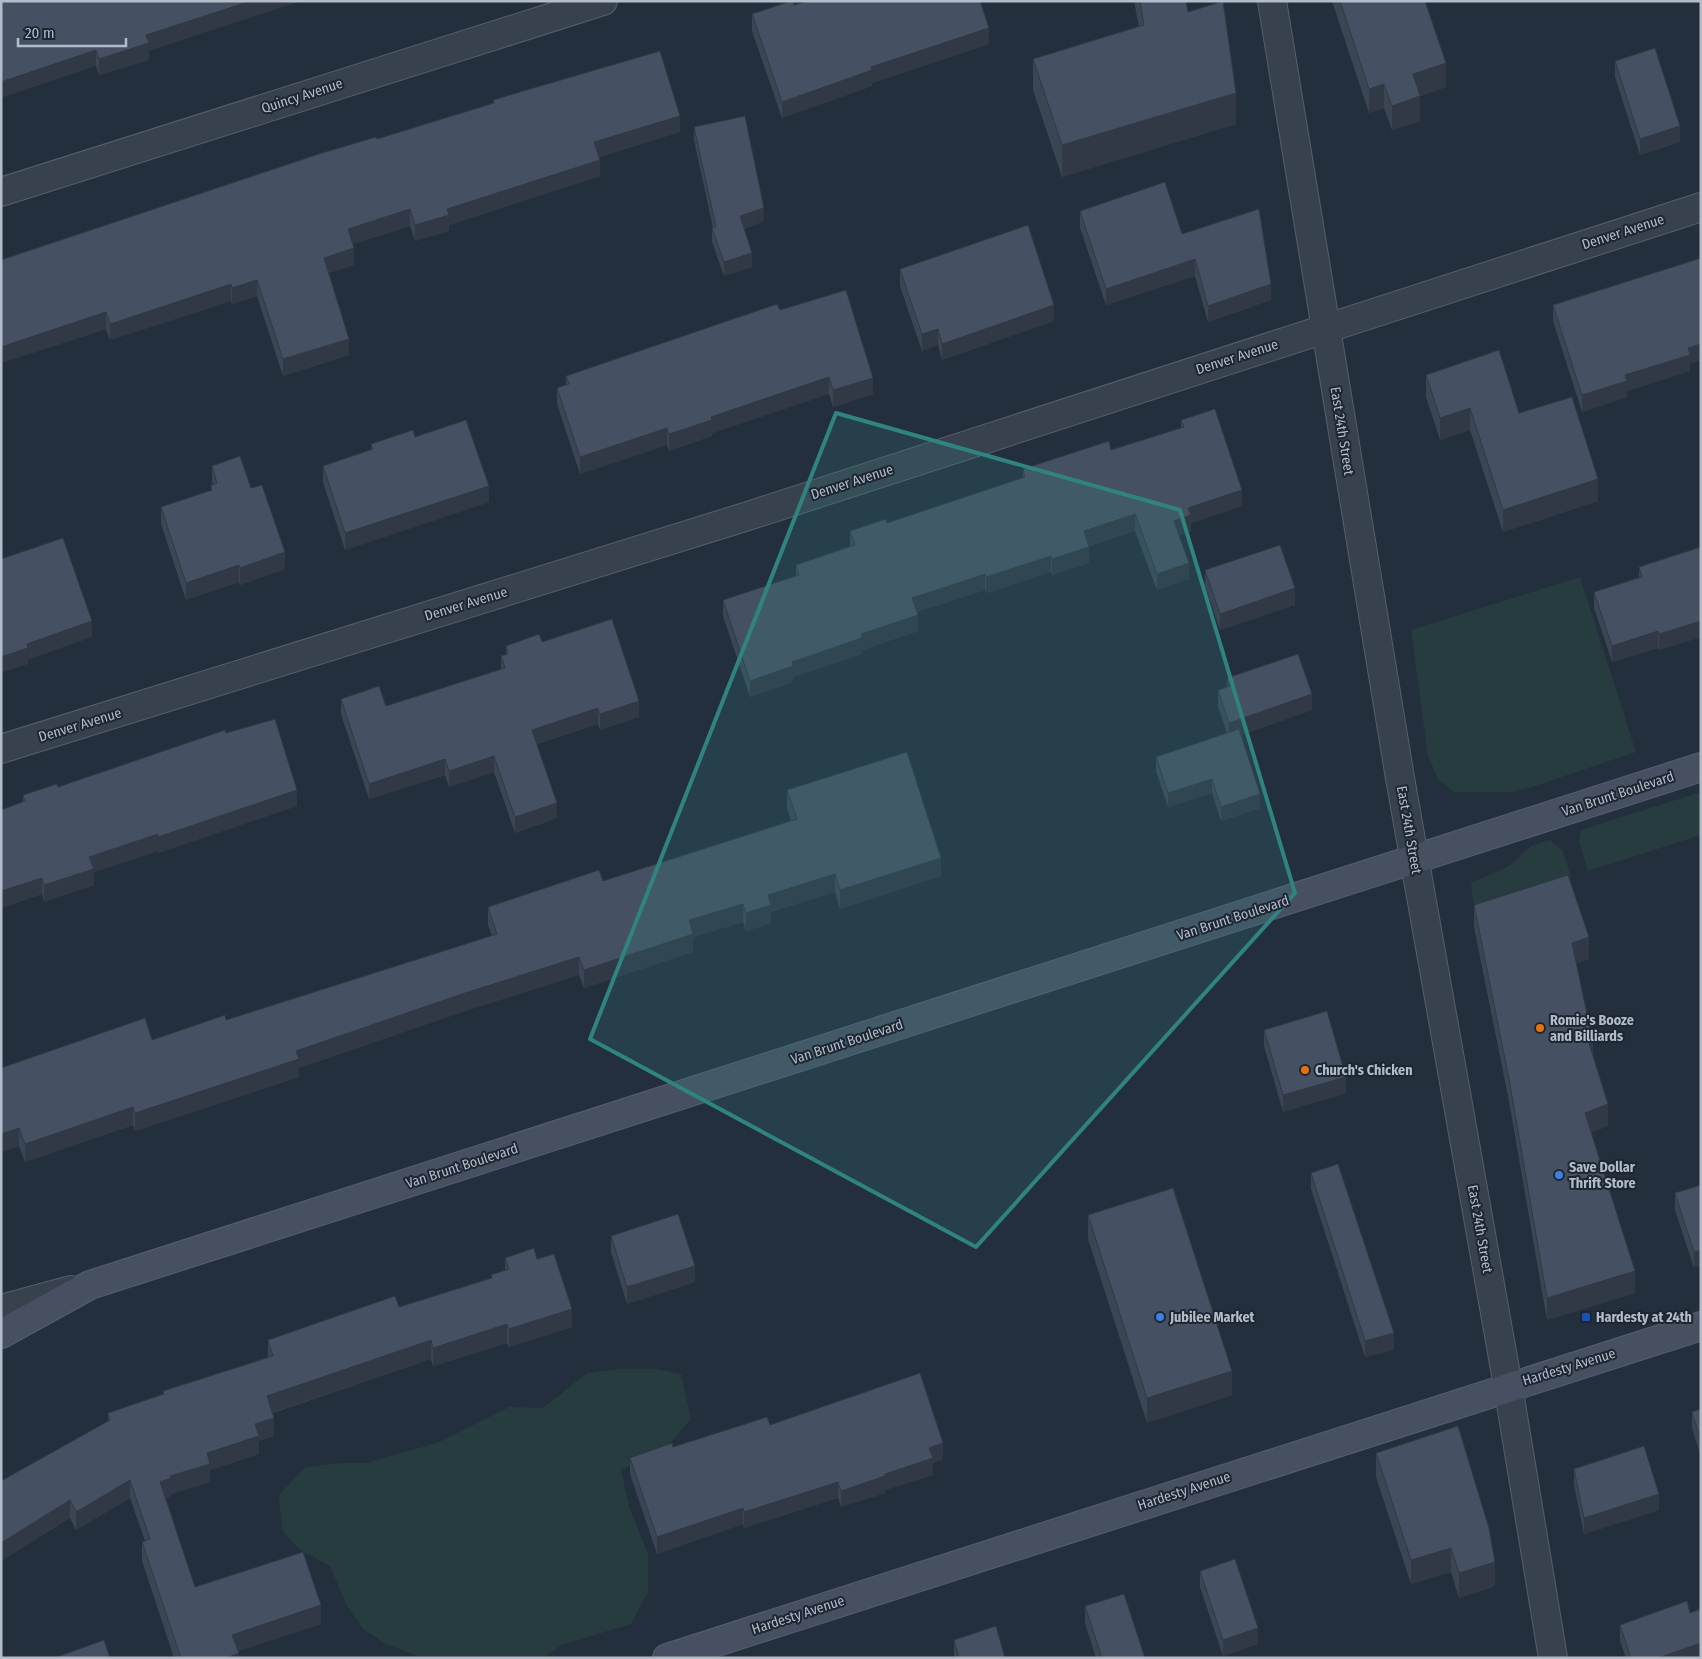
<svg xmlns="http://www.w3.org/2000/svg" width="1702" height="1659" viewBox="0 0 1702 1659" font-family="'Fira Sans Condensed',sans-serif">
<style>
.green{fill:#263c3f}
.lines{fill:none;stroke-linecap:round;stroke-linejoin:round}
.street-casing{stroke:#565f6c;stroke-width:30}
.secondary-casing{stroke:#565f6c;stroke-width:30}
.street{stroke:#38414e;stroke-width:28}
.secondary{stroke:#465061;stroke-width:28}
.wall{fill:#3b4654}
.shaded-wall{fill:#303945}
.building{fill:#455162;stroke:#303945}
.marked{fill:#308480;fill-opacity:0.2;stroke:#308480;stroke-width:4;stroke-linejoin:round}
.food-dot{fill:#e8710a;stroke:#1d2633;stroke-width:2}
.shop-dot{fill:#3f7fe0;stroke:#1d2633;stroke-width:2}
.transit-dot{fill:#1a4fb4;stroke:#1d2633;stroke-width:2}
.labels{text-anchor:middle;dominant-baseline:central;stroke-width:4;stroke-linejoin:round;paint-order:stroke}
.street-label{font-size:14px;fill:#b4bcc9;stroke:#1d2633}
.poi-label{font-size:14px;font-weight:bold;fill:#b4bcc9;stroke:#1d2633;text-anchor:start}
</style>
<rect width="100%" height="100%" fill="#242f3e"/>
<g class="green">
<path d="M1580,577L1636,752L1532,787L1511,792H1454L1438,779L1428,756L1411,630Z"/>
<path d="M1701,792V835L1588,871L1579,842L1581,830Z"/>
<path d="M1550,840L1563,851L1571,877L1474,908L1471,883L1509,866L1531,846Z"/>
<path d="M618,1369H655L681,1374L691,1419L668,1446L621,1470L629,1507L648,1554V1592L631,1624L561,1645L544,1658L418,1656L386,1644L363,1629L346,1604L330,1566L300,1550L282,1530L279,1495L304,1468L339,1463H366L437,1443L509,1407L543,1408L587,1373Z"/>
</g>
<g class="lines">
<defs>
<g id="street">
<path d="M1272,1L1400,778L1508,1386L1553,1658"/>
<path d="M1,192L603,1"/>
<path d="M1,749L748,516L1701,207"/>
<path d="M1,1309L71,1290"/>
</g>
<g id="secondary">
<path d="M1,1334L90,1285L1701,767"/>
<path d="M667,1658L1701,1326"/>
</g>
</defs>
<use href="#street" class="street-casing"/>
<use href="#secondary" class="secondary-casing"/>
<use href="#street" class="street"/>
<use href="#secondary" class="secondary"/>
</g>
<g class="wall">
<path d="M1,1L149,51V60L99,75L96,66Z"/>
<path d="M1134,1H1186L1188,12L1236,124L1062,177L1033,90V59L1139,26Z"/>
<path d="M1332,1H1425L1446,87L1420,96V121L1392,130L1384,108L1369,113Z"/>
<path d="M794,5L989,44L872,83V86L782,118L752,31V14Z"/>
<path d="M1615,61L1680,142L1640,155L1615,77Z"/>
<path d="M493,100L680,132L599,157L600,176L449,225V231L415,241L410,226L353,244L354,265L328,273L349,355L283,376L257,296L232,304L231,301L110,340L106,329L1,363L377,139L493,103Z"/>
<path d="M694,127L764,221L744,229L752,267L724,276L712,242V228H713L694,140Z"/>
<path d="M1080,211L1182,234L1271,300L1208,322L1195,276L1106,305L1080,228Z"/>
<path d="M900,269L1054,321L942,360L938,345L922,351L900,286Z"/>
<path d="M1553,305L1690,364V371L1627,391V397L1582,412L1553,321Z"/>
<path d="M780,310L873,394L833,407L829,394L712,433V436L669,451L667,445L580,474L557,404V388L566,385V376Z"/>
<path d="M1426,375L1519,413L1598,501L1503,532L1470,430L1440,440L1426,397Z"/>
<path d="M1181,420L1242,506L1191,523V531L1179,535L1189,579L1157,590L1135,531L1089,546V563L1052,575L1051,572L986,593L985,590L917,612L918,631L862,650V654L793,677V682L750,697L723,616V600L796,576V565L850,546V531L887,523L1023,478V469L1111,450L1181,428Z"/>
<path d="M415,437L489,502L345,550L323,482V466L371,450V444Z"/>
<path d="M212,466L251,488L285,569L240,585L239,582L186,600L161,524V507L211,491V485H213L212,482Z"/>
<path d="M1701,547V637L1659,650L1658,648L1612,662L1594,608V592L1639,577V567Z"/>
<path d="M1205,570L1295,605L1220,630L1205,586Z"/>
<path d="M542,642L639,717L600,730L598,724L537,744L557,818L515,833L494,772L449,787L445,775L369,799L341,714V699L386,706L501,670V656L506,654V646Z"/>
<path d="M1227,678L1312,710L1241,735L1260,808L1221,821L1212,793L1168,807L1156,771V757L1227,733L1218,706V690L1227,687Z"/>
<path d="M226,733L297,806L158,853V851L94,872V885L44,902L42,894L1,908V810L23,802V795L58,787Z"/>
<path d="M787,790L941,876L840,909L835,892L771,912V923L746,931L743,922L693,937V952L584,988L579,975L465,1011L299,1068V1077L135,1131L133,1125L25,1162L19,1146L1,1152V1068L152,1040L226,1020L492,936L488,925V907L603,881L791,821L787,808Z"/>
<path d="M1474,905L1589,959L1576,963L1593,1054L1608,1126L1591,1132L1635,1293L1547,1320L1509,1101L1474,927Z"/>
<path d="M1264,1030L1346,1093L1283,1112L1264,1046Z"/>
<path d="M1311,1173L1394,1350L1365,1357L1311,1189Z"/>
<path d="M1701,1185L1694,1268L1675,1210V1193Z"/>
<path d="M1088,1215L1232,1395L1147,1423L1088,1239Z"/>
<path d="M611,1236L695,1282L627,1304L611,1252Z"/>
<path d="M505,1258L537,1259L572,1327L509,1347L507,1343L433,1366L431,1359L273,1413L274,1436L259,1441V1454L210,1470V1482L171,1494V1497L166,1498L195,1587L321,1624L238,1651L239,1658H174L142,1561V1542L145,1541L130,1498L76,1530L70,1518L1,1561V1481L108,1422V1413L163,1394V1391L268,1357V1340L399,1307L491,1278V1275L505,1270Z"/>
<path d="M1701,1409V1457L1692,1428V1412Z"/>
<path d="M770,1425L943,1459L933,1463V1475L885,1490V1493L841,1507L838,1498L744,1528L743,1524L657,1554L630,1474V1458Z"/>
<path d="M1376,1453L1495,1586L1459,1598L1451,1572L1411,1584L1376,1477Z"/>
<path d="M1574,1469L1659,1510L1584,1534L1574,1485Z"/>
<path d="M1200,1571L1258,1644L1223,1656L1200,1587Z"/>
<path d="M1085,1606L1145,1658H1096L1085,1623Z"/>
<path d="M1690,1613L1701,1658H1626L1620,1641V1625Z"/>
<path d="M954,1640L1005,1658H954Z"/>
</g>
<g class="shaded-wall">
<path d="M251,1H301L149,51V60L99,75V59L146,35Z"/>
<path d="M989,28V44L872,83V86L782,118V102L871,67Z"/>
<path d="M96,50V66L1,98V82Z"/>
<path d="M1446,63V87L1413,99V74Z"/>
<path d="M1384,84V108L1369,113V89Z"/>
<path d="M1236,93V124L1062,177V145Z"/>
<path d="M1420,96V121L1392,130V106Z"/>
<path d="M680,116V132L594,158V142Z"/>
<path d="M1680,126V142L1640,155V139Z"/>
<path d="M600,160V176L449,225V231L415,241V225L447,209Z"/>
<path d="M764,208V221L740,230V216Z"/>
<path d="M410,209V226L348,246V229Z"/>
<path d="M354,248V265L324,274V258Z"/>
<path d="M752,253V267L724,276V262Z"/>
<path d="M1195,259V276L1106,305V289Z"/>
<path d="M257,280V296L232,304V288Z"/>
<path d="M231,284V301L110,340V324Z"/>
<path d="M1271,284V300L1208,322V306Z"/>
<path d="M1054,305V321L942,360V344Z"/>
<path d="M106,312V329L1,363V347Z"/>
<path d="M938,329V345L922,351V334Z"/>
<path d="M349,339V355L283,376V359Z"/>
<path d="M1701,344V360L1690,364V371L1627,391V397L1582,412V395L1625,375L1688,348Z"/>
<path d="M829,377V394L712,433V436L669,451V434L711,417Z"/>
<path d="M873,378V394L833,407V390Z"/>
<path d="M1470,408V430L1440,440V418Z"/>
<path d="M667,428V445L580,474V457Z"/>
<path d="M1598,479V501L1503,532V510Z"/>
<path d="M489,486V502L345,550V533Z"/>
<path d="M1242,490V506L1191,523V531L1174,537V521L1188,508Z"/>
<path d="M1135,514V531L1084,547V531Z"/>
<path d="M1089,547V563L1052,575V559Z"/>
<path d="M285,552V569L240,585V568Z"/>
<path d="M1051,556V572L986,593V577Z"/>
<path d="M1189,563V579L1157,590V574Z"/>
<path d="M239,565V582L186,600V583Z"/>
<path d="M985,574V590L912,614V598Z"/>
<path d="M1295,588V605L1220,630V614Z"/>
<path d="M918,615V631L862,650V654L793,677V682L750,697V681L792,662L861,634Z"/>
<path d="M92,621V637L28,660V664L1,673V657L27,644Z"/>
<path d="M1701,621V637L1659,650V634Z"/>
<path d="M1658,631V648L1612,662V646Z"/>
<path d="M1312,694V710L1229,739V723Z"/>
<path d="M639,701V717L600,730V714Z"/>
<path d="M598,708V724L532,745V730Z"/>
<path d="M494,756V772L449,787V771Z"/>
<path d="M445,759V775L369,799V784Z"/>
<path d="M1212,779V793L1168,807V793Z"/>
<path d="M297,790V806L158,853V837Z"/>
<path d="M1260,794V808L1221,821V807Z"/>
<path d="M557,803V818L515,833V817Z"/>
<path d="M158,834V851L94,872V885L44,902V885L89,857Z"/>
<path d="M941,858V876L840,909V890Z"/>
<path d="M835,874V892L771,912V923L746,931V913L768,895Z"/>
<path d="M42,878V894L1,908V891Z"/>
<path d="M743,904V922L693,937V952L584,988V970L689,920Z"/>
<path d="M1589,937V959L1572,965V943Z"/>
<path d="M579,957V975L465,1011L299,1068V1077L135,1131V1113L296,1051L465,993Z"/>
<path d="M1593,1042V1064L1589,1043Z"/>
<path d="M1346,1077V1093L1283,1112V1095Z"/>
<path d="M1608,1104V1126L1585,1135V1113Z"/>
<path d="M133,1107V1125L25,1162V1144Z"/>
<path d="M19,1128V1146L1,1152V1134Z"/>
<path d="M1701,1250V1266L1694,1268V1252Z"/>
<path d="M695,1266V1282L627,1304V1287Z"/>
<path d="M1635,1271V1293L1547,1320V1298Z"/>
<path d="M572,1309V1327L509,1347V1329Z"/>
<path d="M507,1324V1343L433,1366V1348Z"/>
<path d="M1394,1333V1350L1365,1357V1341Z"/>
<path d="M431,1340V1359L267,1414V1396Z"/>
<path d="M1232,1371V1395L1147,1423V1398Z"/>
<path d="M274,1418V1436L259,1441V1454L210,1470V1482L171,1494V1497L160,1500V1482L255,1424Z"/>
<path d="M943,1443V1459L933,1463V1475L885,1490V1493L841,1507V1491L885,1474L929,1448Z"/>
<path d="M130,1480V1498L76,1530V1512Z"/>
<path d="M838,1482V1498L744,1528V1512Z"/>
<path d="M1659,1494V1510L1584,1534V1518Z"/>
<path d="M70,1500V1518L1,1561V1543Z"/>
<path d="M743,1508V1524L657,1554V1537Z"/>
<path d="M1451,1548V1572L1411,1584V1560Z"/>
<path d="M1495,1562V1586L1459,1598V1573Z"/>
<path d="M321,1605V1624L232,1653V1635Z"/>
<path d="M1258,1628V1644L1223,1656V1640Z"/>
<path d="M1701,1643V1658H1658Z"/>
<path d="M239,1653V1658H226Z"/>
</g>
<g class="building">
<path d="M1,1H251L146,35L149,43L99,59L96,50L1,82Z"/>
<path d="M791,1H793L794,5L807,1H980L989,28L871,67L872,70L782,102L752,14Z"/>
<path d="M1140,1H1186L1188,12L1223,1L1236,93L1062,145L1033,59L1144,25Z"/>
<path d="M1340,1H1425L1446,63L1413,74L1420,96L1392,106L1384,84L1369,89Z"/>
<path d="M1655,48L1680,126L1640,139L1615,61Z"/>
<path d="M660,51L680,116L594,142L600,160L447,209L449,215L415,225L410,209L348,229L354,248L324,258L349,339L283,359L257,280L232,288L231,284L110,324L106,312L1,347V260L322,153L376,137L377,139L494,103L493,100L530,89Z"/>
<path d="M745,116L764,208L740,216L752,253L724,262L712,228L716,227L694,127Z"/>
<path d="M1165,182L1182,234L1259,209L1271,284L1208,306L1195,259L1106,289L1080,211Z"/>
<path d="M1028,225L1054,305L942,344L938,329L922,334L900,269Z"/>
<path d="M1701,258V344L1688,348L1690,355L1625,375L1627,381L1582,395L1553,305Z"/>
<path d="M846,290L873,378L833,390L829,377L711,417L712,420L669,434L667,428L580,457L557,388L569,384L566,376L777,304L780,310Z"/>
<path d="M1499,350L1519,413L1572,397L1598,479L1503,510L1470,408L1440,418L1426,375Z"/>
<path d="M1215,409L1242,490L1188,508L1191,515L1174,521L1189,563L1157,574L1135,514L1084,531L1089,547L1052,559L1051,556L986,577L985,574L912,598L918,615L861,634L862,638L792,662L793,666L750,681L723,600L799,575L796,565L855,545L850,531L886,519L887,523L1025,477L1023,469L1109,441L1111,450L1184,427L1181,420Z"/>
<path d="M466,420L489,486L345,533L323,466L373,449L371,444L413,430L415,437Z"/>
<path d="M240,456L251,488L262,485L285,552L240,568L239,565L186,583L161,507L212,490L211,485L217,483L212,466Z"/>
<path d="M63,538L92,621L27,644L28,648L1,657V559Z"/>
<path d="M1280,545L1295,588L1220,614L1205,570Z"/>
<path d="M1701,547V621L1659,634L1658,631L1612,646L1594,592L1642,577L1639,567Z"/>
<path d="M612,619L639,701L600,714L598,708L532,730L557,803L515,817L494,756L449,771L445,759L369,784L341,699L379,686L386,706L505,668L501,656L508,654L506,646L539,634L542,642Z"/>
<path d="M1298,654L1312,694L1229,723L1218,690L1230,686L1227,678Z"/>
<path d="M275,719L297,790L158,837V834L89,857L94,869L44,885L42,878L1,891V810L25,801L23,795L57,784L58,787L225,730L226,733Z"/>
<path d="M1239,729L1260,794L1221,807L1212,779L1168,793L1156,757Z"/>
<path d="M907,752L941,858L840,890L835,874L768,895L771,905L746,913L743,904L689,920L693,934L584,970L579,957L465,993L296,1051L299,1059L135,1113L133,1107L25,1144L19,1128L1,1134V1079L2,1078L1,1075V1068L145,1018L152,1040L225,1015L226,1020L497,934L488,907L599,870L603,881L797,819L787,790Z"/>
<path d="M1568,875L1589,937L1572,943L1593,1042L1589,1043L1608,1104L1585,1113L1635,1271L1547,1298L1509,1079L1474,905Z"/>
<path d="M1327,1011L1346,1077L1283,1095L1264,1030Z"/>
<path d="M1338,1164L1394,1333L1365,1341L1311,1173Z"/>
<path d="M1701,1185V1250L1694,1252L1675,1193Z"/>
<path d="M1173,1188L1232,1371L1147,1398L1088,1215Z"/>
<path d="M678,1214L695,1266L627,1287L611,1236Z"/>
<path d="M534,1248L537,1259L554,1254L572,1309L509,1329L507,1324L433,1348L431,1340L267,1396L274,1418L255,1424L259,1436L207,1453L210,1464L170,1476L171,1478L160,1482L195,1587L303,1552L321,1605L232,1635L239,1653L226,1658H181L142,1542L150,1539L130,1480L76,1512L70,1500L1,1543V1481L110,1420L108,1413L164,1394L163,1391L273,1356L268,1340L395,1296L399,1307L492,1278L491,1275L509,1269L505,1258Z"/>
<path d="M920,1373L943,1443L929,1448L933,1458L885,1474V1476L841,1491L838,1482L744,1512L743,1508L657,1537L630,1458L672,1443L673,1447L767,1417L770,1425Z"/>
<path d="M1701,1409V1441L1692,1412Z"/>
<path d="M1458,1426L1489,1528L1495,1562L1459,1573L1451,1548L1411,1560L1376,1453Z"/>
<path d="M1644,1446L1659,1494L1584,1518L1574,1469Z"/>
<path d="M1235,1559L1258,1628L1223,1640L1200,1571Z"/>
<path d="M1124,1594L1145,1658H1102L1085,1606Z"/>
<path d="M1687,1601L1690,1613L1701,1609V1643L1658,1658H1631L1620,1625Z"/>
<path d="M996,1626L1005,1658H959L954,1640Z"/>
<path d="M104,1640L110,1658H54Z"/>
</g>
<path class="marked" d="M836,413L1180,510L1295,893L976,1247L590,1039Z"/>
<g class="food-dot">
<circle cx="1540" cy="1028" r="5"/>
<circle cx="1305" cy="1070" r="5"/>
</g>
<g class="shop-dot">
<circle cx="1559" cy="1175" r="5"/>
<circle cx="1160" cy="1317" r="5"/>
</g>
<rect class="transit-dot" x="1581" y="1312" width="10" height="10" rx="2.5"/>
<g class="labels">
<g class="street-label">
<text transform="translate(302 96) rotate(-18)">Quincy Avenue</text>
<text transform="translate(1623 232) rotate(-18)">Denver Avenue</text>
<text transform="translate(1237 357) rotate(-18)">Denver Avenue</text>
<text transform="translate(1342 431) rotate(81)">East 24th Street</text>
<text transform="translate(852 482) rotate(-18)">Denver Avenue</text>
<text transform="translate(466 604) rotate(-17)">Denver Avenue</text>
<text transform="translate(80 725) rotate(-17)">Denver Avenue</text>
<text transform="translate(1618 794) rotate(-18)">Van Brunt Boulevard</text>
<text transform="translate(1409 830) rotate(80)">East 24th Street</text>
<text transform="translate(1233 918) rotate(-18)">Van Brunt Boulevard</text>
<text transform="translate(847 1042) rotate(-18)">Van Brunt Boulevard</text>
<text transform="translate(462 1166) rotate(-18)">Van Brunt Boulevard</text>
<text transform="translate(1480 1229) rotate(80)">East 24th Street</text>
<text transform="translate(1569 1367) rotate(-17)">Hardesty Avenue</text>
<text transform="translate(1184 1491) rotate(-18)">Hardesty Avenue</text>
<text transform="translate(798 1615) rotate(-18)">Hardesty Avenue</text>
</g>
<g class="poi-label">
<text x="1550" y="1020">Romie's Booze<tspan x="1550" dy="16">and Billiards</tspan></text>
<text x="1315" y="1070">Church's Chicken</text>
<text x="1569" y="1167">Save Dollar<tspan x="1569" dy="16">Thrift Store</tspan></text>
<text x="1170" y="1317">Jubilee Market</text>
<text x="1596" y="1317">Hardesty at 24th</text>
</g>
</g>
<rect width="1702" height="1659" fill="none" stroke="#b4bcc9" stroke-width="5"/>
<path d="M18 38v8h108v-8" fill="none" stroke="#b4bcc9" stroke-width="2.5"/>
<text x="25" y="38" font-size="15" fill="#b4bcc9" stroke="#1d2633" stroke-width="4" paint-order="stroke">20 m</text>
</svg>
